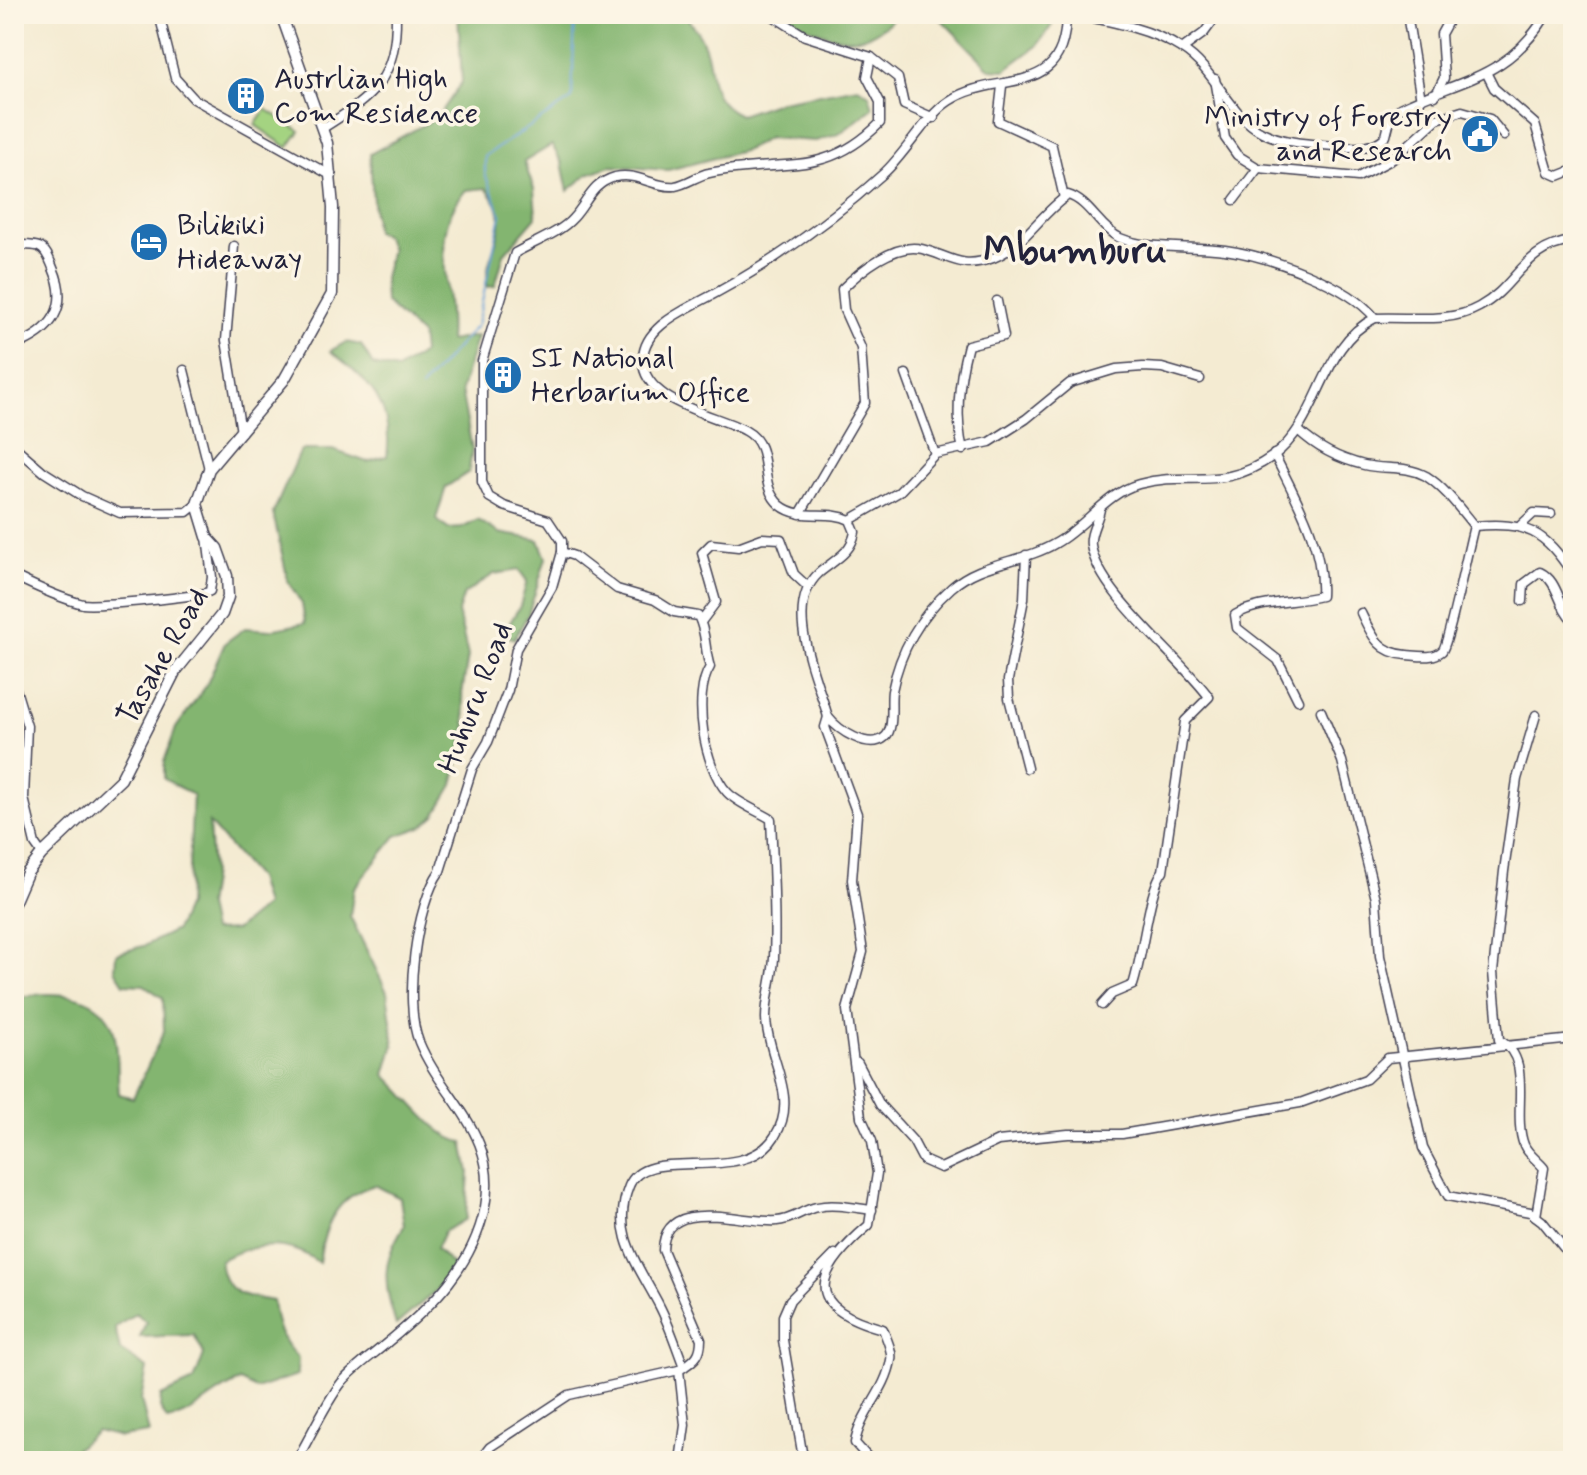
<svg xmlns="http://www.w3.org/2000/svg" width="1587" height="1475" viewBox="0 0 1587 1475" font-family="Mynerve,sans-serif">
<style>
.green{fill:#a4d381;stroke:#637a5e;stroke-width:2}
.forest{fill:#83b56f;stroke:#526c55;stroke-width:2;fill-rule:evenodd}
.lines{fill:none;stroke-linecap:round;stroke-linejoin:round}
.stream{stroke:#6ca4db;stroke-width:2}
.minor-casing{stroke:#424052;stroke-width:11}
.tertiary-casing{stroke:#424052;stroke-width:13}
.minor{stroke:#fff;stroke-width:8}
.tertiary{stroke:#fff;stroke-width:10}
.labels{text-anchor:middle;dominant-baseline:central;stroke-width:7;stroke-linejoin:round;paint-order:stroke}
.poi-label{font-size:30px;fill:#22223b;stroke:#fcf5e5;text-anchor:start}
.street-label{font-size:30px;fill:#22223b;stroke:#fcf5e5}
.district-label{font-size:38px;font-weight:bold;fill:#22223b;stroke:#fcf5e5}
</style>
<rect width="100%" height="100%" fill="#fcf5e5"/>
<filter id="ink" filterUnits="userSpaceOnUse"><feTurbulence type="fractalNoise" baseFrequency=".0125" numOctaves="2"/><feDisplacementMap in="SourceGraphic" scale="16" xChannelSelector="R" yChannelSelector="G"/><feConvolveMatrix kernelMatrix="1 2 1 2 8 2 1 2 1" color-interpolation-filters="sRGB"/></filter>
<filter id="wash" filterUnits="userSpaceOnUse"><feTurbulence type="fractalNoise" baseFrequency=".006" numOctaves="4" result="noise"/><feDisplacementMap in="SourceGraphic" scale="32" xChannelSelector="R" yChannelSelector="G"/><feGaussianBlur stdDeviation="1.8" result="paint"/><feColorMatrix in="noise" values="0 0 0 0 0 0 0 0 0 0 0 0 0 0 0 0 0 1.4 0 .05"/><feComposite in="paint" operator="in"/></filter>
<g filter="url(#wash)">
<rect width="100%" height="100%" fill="#f4ebd2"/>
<path class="green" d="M266,109L300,131L288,148L255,125Z"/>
<g class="forest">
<path d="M458,14H684C690,22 698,31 702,40C717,70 702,98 740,115L781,101L858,87L869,94L873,108L839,134L816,141L768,138L746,150L668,170L610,166L588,174L568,191L562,163L552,145L524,162L534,189L536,217L504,254L495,286L487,287C484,246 519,227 486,188L466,190C426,233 454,289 449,341L477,336L461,390L472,449L469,472L446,487L436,519L448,529L462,528L478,520L499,533L539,540L546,558L528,615L514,639L503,634L520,606L527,581L519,570L494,574L464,594L458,612L468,656L462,694L466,726L453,785L435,815L421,827L396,836L354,888L350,916L387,992L394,1044L385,1075C406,1093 437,1139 463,1142L469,1172L466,1219L444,1232L436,1249L454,1266L439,1288L396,1325C384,1284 380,1263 404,1226L400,1198L375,1185C336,1196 324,1225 319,1263C288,1239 254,1243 220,1260C224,1296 242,1295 273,1301C276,1325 280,1341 298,1358L297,1375L256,1389L240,1381C213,1391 196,1415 167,1420L160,1408L161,1396L194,1381L204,1354L194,1335L140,1337L146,1322L136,1313L115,1328L120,1350L147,1368L141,1400L149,1433L120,1437L96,1431L62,1461H14V999C47,990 97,990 112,1026C119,1045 117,1074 119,1094L133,1098L164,1031L163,998L144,985L124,984L115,970L116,954L146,945L176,930L187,905L193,795L164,779V762L176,728L206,686L225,643L245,628L270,630L305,623L302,604L288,581L273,513L301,450H333L367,462L387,456C394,405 369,380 330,351L346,342L361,345L373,365L397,370L423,353L421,335L385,302L384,278L391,249L384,235L375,232L370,154L438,117L462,82ZM209,823L257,878L265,906L236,930L212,931L207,906L212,873Z"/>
<path d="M787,14H895C892,21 889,23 882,28C850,52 819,31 785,18Z"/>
<path d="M936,14H1050L1052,25L1037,46L1005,70L990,69Z"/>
</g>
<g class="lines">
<path class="stream" d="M421,388L477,325L501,215L485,174V156L572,99L575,14"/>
</g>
</g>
<g filter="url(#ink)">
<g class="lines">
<defs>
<g id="minor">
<path d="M159,14L175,78L194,99L332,176"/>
<path d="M770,14L805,36L871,57L898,78L904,105L934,118"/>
<path d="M1071,14C1108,21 1150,28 1182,49C1215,69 1229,115 1262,132C1283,143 1311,144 1334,146C1354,147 1371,151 1386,136L1391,116L1400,108C1460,79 1507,79 1547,14"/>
<path d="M1407,14L1421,100"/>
<path d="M1182,49L1204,33L1218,14"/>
<path d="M1487,74L1494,88L1535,124L1549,172L1558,176L1573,170"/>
<path d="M1215,79L1225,138L1237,155L1258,168L1358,177L1393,159L1437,119L1462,111L1490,119L1504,136"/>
<path d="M1002,86L998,121L1052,146L1064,198"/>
<path d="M1435,96L1444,78L1441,34L1452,14"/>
<path d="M323,128C374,96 397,79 396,14"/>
<path d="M1234,200L1258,168"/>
<path d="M14,245C22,245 33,244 39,247C47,250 50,261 53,268C70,307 52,332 14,346"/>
<path d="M234,246L226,340L241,432"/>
<path d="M184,370L209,469"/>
<path d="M906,374L935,454"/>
<path d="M1298,430C1316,447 1339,459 1364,465C1385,470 1406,465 1426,476C1445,488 1460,509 1474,526"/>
<path d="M14,446L44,472L82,496L120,513L187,512L197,504"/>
<path d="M963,450C955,417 959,379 968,345L1004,336L997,301"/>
<path d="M1274,454C1296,499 1324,545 1321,596C1293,603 1259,601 1235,615L1237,628L1278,660L1298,700"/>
<path d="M1100,509C1098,521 1089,534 1091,545C1097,592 1180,657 1209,697L1185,721L1163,871C1149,888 1143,956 1133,985L1112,994L1102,1005"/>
<path d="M800,514L865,403L861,348L844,310L842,289C860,271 895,242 922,249C950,256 960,270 993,258C1024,246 1041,213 1068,195C1089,201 1100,229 1120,238C1152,251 1191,245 1225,250C1268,256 1348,284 1375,318"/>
<path d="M850,520L899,492L935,454L990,442L1026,419L1070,383L1116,369L1143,367L1162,368L1200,379"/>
<path d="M1521,525L1534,513L1551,514"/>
<path d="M1474,526C1527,522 1544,530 1573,575"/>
<path d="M562,552L574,556L617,589L655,600L674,612L698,616C707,633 704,649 710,667C692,695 704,767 727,792C737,803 758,811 771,819C773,865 776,912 774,958C773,978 766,999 766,1018C767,1057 800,1098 775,1136C743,1188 646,1142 629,1186C610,1233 639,1266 659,1305C669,1324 676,1346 684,1367L679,1370"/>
<path d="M1026,555L1024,599L1008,680L1009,698L1027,768"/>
<path d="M14,576C36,587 59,598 83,604C94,606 202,597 210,591L212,577L207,537"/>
<path d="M1523,601L1524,584L1540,572C1559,581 1558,607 1573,620"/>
<path d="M1361,613C1372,636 1379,653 1407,655C1419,656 1433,659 1442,651C1448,646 1469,544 1474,526"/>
<path d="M701,622L716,602L702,553L711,544L738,547L762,538L781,539L794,574L808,587"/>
<path d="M14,683L27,726L24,798L35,844L42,854"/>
<path d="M1321,711L1342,761L1376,899L1380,956L1423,1148L1448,1196L1530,1212L1542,1221L1573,1259"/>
<path d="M828,717C838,730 869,751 885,737C895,729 890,703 892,691C900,650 920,616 951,588C981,561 1023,563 1056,543C1085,527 1106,493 1139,484C1191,470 1221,493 1273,456C1322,420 1319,346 1375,318C1408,316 1449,324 1479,307C1518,286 1522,247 1573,241"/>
<path d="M858,1063L880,1105L913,1141L923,1160L941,1168L998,1141L1068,1134H1122L1300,1103L1366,1079L1388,1058L1573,1039"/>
<path d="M1536,1216L1544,1168C1538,1161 1527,1153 1524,1145C1511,1112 1535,1059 1499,1040L1493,972L1504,871L1517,779L1536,715"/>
<path d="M684,1367C696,1359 701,1354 701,1339L663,1250C664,1194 743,1224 777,1221C793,1220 802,1210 817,1207C834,1203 855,1208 872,1210"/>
<path d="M296,1461C311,1436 324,1405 342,1382C355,1367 373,1355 388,1342C433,1305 473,1266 485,1207C499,1133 443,1100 419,1042C403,1003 416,904 440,871L472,769L488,742L508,690L516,649L552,587L562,552V541L548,520L504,506L489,497L482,482V361L515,253C532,243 560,233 573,218C588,202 591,184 615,177C638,172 654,188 675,186C687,184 698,175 709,173C779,158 824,180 880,123V102L867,77L871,57"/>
<path d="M479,1461L490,1447L569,1395L679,1370L685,1425L680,1461"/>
<path d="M809,1461L802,1452L783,1340V1316L790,1300L835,1254"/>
<path d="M871,1461L855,1443C860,1413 886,1391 891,1360C893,1351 886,1338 883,1329C801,1307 814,1272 869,1225L877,1173L872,1141L861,1117L847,1010L863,952L852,880L857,814L825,727L828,717C817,677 782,607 819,573C834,560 851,554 855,532L850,520C828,509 801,522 780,505C756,484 775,447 746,431C719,415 640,403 643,358C644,331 674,315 695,304C764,269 826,225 884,173C906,153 926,116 949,101C996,69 1066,102 1066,14"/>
</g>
<path id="tertiary" d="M14,903L27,873L42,854L121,779L175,672L222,614L228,597L227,576L217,548L207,537L197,504L209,469L284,380L332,294L333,207L327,143L281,14"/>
</defs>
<use href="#minor" class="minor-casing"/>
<use href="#tertiary" class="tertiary-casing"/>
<use href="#minor" class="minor"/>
<use href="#tertiary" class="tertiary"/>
</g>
</g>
<defs>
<symbol id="building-disc" viewBox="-11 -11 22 22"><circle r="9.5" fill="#1f6fb2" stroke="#fcf5e5"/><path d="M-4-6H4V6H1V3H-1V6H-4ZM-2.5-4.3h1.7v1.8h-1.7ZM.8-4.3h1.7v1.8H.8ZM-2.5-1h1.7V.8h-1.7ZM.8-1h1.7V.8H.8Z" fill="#fff"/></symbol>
<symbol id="civic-disc" viewBox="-11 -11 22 22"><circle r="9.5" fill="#1f6fb2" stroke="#fcf5e5"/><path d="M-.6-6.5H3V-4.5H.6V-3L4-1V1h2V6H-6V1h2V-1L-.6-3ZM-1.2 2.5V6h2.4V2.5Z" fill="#fff"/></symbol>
<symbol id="hotel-disc" viewBox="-11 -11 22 22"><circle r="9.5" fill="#1f6fb2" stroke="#fcf5e5"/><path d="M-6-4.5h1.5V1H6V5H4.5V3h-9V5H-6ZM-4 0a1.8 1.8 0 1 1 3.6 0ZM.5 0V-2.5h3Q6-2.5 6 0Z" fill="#fff"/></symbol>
</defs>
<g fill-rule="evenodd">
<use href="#building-disc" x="224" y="74" width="44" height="44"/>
<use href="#civic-disc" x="1458" y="112" width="44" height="44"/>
<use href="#hotel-disc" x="127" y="220" width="44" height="44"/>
<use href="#building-disc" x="481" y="353" width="44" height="44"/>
</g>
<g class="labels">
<g class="poi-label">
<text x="274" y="79">Austrlian High<tspan x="274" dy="34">Com Residence</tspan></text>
<text x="1452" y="117" text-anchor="end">Ministry of Forestry<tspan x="1452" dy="34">and Research</tspan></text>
<text x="177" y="225">Bilikiki<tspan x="177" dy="34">Hideaway</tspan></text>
<text x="531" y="358">SI National<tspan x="531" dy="34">Herbarium Office</tspan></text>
</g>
<g class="street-label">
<text transform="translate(163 657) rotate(-60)">Tasahe Road</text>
<text transform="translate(476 698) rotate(-69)">Huhuru Road</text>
</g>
<g class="district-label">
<text x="1075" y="251">Mbumburu</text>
</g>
</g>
<rect width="1587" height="1475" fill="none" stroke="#fcf5e5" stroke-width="48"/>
</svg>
